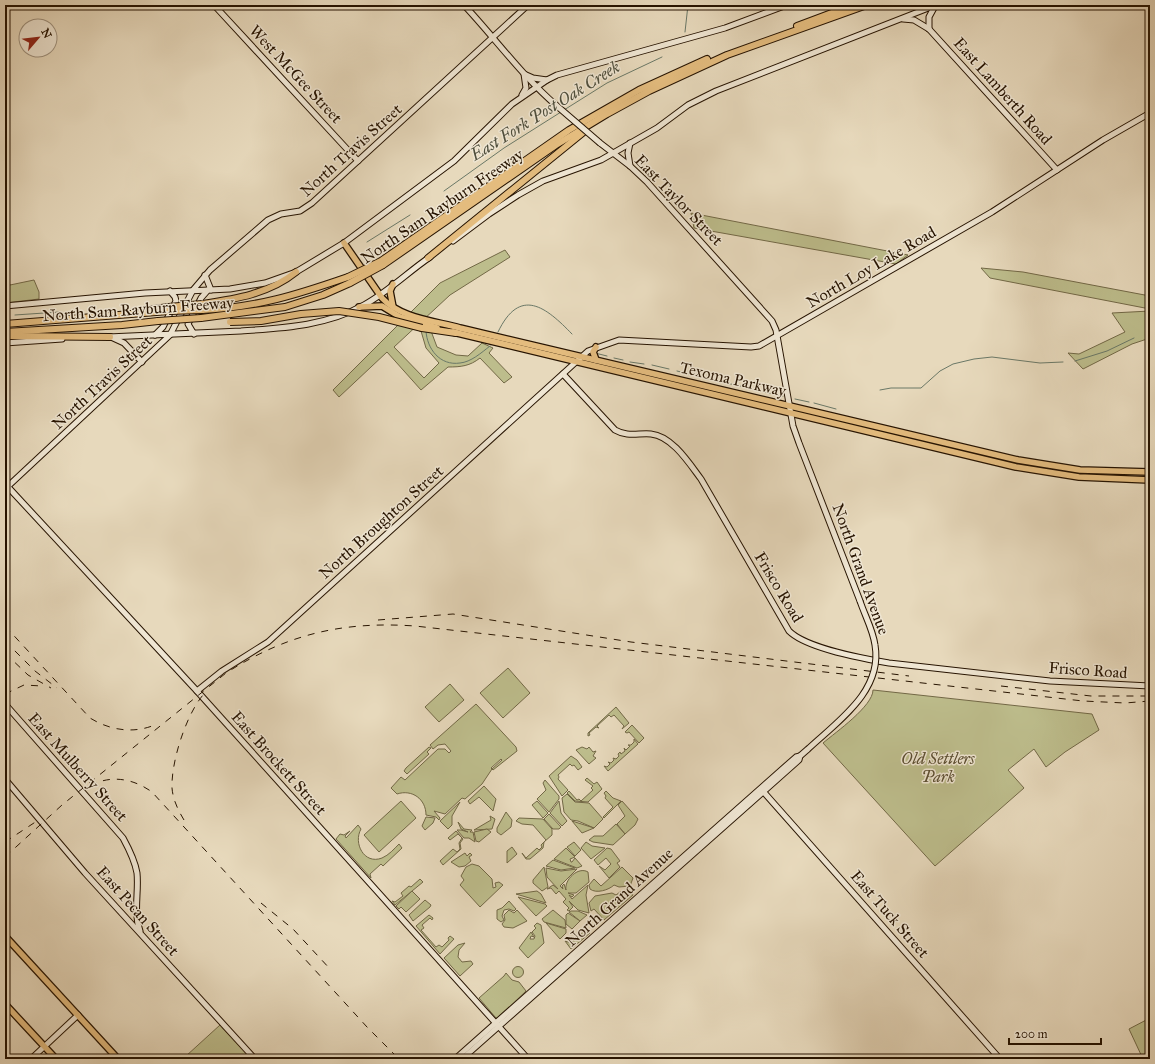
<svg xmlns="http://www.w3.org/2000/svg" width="1155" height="1064" viewBox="0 0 1155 1064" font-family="'IM FELL Great Primer',serif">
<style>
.green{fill:#bdbd8c;stroke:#726846}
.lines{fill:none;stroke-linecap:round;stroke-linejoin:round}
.stream{stroke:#6a7867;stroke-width:1}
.secondary-casing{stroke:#261300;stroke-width:7}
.primary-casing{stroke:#261300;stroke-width:8}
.highway-casing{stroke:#261300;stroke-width:8}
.secondary{stroke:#efe6d3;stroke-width:5}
.primary{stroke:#e4bc7e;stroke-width:5.5}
.highway{stroke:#e4bc7e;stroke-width:6}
.rail{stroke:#261300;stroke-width:1;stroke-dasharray:7 7;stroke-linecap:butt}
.secondary-bridge-casing{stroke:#261300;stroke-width:7;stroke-linecap:butt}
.highway-bridge-casing{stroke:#261300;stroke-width:8;stroke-linecap:butt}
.secondary-bridge{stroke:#efe6d3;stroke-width:5}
.highway-bridge{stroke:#e4bc7e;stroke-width:6}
.labels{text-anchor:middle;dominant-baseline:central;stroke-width:3;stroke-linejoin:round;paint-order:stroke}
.street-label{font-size:16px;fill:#261300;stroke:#efe6d3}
.park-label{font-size:16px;font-style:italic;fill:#5b4e31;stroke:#efe6d3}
.water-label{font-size:17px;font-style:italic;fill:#4e4e3c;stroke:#efe6d3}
</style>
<rect width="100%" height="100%" fill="#e7d9bc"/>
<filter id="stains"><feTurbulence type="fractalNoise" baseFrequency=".005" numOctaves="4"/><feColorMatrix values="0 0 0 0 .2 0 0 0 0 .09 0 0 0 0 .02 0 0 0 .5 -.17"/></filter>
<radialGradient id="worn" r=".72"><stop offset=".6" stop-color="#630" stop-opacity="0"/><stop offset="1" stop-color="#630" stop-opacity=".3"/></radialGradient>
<g class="green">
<path d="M691,213L908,255L896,264L694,228Z"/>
<path d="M505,250L510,257L450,295L394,347L424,378L439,363L426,348L421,331H431L437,347L456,355L468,356L482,343L493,348L489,353L512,377L504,383L480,358C470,366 461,367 448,367L421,390L387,352L339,397L333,390L440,283Z"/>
<path d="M981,268L1023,272L1150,296V309L990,278Z"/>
<path d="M5,275L10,285L34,280L39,292V299L5,303Z"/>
<path d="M1150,311V338L1132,344L1083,369L1068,353L1079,354L1125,332L1112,313Z"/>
<path d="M508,668L530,693L503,718L480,693Z"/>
<path d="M450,684L464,700L439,722L425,707Z"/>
<path d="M873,690L1092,714L1099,730L1065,752L1046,767L1034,749L1008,770L1024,788L935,866L823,743C836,732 873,706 873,690Z"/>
<path d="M476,704L516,747L517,751L493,770L492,769L502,760L501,759L491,768L492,769L482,784L465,799L462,798L445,814L434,811L440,818L439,820L436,817L426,815C426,799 412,789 397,794L391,788L401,777L405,780L438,749H445L449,753L451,751L445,744L438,745L433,749L430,745Z"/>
<path d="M616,707L629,723L622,729L624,726L614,715L611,717L609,715L597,726L599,728L596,727L589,733L590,735L588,736V733Z"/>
<path d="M632,725L644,738L639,743L629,732L627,733L625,732Z"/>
<path d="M634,739L638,744L608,771L604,766L607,767L610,764L608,762L611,763L614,760L613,758L616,759L619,756L618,754L620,752L621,754L625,751L624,748L626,750L630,746L628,745H631L634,742Z"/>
<path d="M429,747L431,748L427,752L429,754L407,774L404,771L406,768Z"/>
<path d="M582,747L587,749L589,747L593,752L596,751L593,756L596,758L589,764L576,750Z"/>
<path d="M571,756L577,760L582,767L578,770L574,765L572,766L570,764L558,775L559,777L558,779L568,790L562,796L549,776Z"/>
<path d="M587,778L594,784L597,782L602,789L588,802L575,801L567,793L569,791L577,800L579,799L581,801L593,790L591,788L593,786L585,780Z"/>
<path d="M545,780L559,796V799L549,812L537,799L546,790L543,783Z"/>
<path d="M484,786L496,799L493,811L479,797L470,804L468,801Z"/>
<path d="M606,791L613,798L621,801L604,818L603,817L613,807L605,798L606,796L604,793Z"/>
<path d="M567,794L575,802L589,803L603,819L594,828L578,821L571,820L564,812L562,798Z"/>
<path d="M401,801L416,818L379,852L364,835Z"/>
<path d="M537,801L548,813L543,818L532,805Z"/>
<path d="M559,801L561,813L567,821L562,826L550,813Z"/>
<path d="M622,801L638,819L635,825L625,834L617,824L625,816L618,805Z"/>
<path d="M460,802L452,816V825L448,829L440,821Z"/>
<path d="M506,812L512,820L511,827L501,835L497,832V828Z"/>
<path d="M549,814L561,827L559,829H553L544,819Z"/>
<path d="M490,816L495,819L492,829L474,830L491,820Z"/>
<path d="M426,817L435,818L433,823L425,830L422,826Z"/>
<path d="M519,818L543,819L552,829V835L544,842L543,848L530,859H526L522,853L526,858L537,848L539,850L542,847L541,845L546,840L533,825L522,824L516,821Z"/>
<path d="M572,821L594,828L582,833Z"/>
<path d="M458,822L464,829L472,830L470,832H473L475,842L469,838H464L457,830H461L468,832L461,829Z"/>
<path d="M616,824L625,834L613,845L593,842L589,840L594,836H603Z"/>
<path d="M358,825L361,829C353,843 364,865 382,858C389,855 394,849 399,844L402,848L383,866L381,864L370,874L371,878L336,839L340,834L344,835L350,831L345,836L346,838Z"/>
<path d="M487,829L491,832L479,842L476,841L474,832Z"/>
<path d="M456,831L463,839L460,843L461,849L443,865L440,861L453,849L457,852L460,849L459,843L462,838L458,834L450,840L448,838Z"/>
<path d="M574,842L581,850L575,856L567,847Z"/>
<path d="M586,842L592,846L605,848L591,859L581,848Z"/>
<path d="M512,847L517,854L507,863V851Z"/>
<path d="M566,848L575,857L570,859L571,862H572L575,858L582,866L577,868L554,859Z"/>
<path d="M607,848L611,849L620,861L617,863L620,867L609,878L599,866L605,870L611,864L606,858L598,865L594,860Z"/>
<path d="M465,853L467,856L470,853L472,855L469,857L471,861L465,866L459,867L451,862Z"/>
<path d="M553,860L575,868L561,870L546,866Z"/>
<path d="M472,864L479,866L492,879L493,888L496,887L495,883L499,882L503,885L480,907L460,885L464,880L461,876L466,867Z"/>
<path d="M544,867L548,887L542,891L533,883V880Z"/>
<path d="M622,867L633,878L630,886L619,887L614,885C609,890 596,894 590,889L589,885L594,879L601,886Z"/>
<path d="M546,868L561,871L577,869L560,886L563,889L562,886L564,884L566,890C564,880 578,866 588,872L589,882L576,893H568L574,895L572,897L569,895L572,899L588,885L586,895L589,913L578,910L569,901L573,907L569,911L567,910L569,908L563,902L566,899L559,891L556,894L551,888L547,889L553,885L558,889L547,877Z"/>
<path d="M420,879L423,882L395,905L392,901L395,902L403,896L401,893L409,886L411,887Z"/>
<path d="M630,890L633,895L604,920L594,909L591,911L589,903L595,896L612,893L616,895L620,892Z"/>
<path d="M412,891L420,899L406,912L401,907L399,909L396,906Z"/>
<path d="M537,891L541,894L546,903L516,894Z"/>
<path d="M518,897L545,904L547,906L536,916Z"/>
<path d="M425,900L431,905L430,907L413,921L409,915Z"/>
<path d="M509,901L516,909L514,911L509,909L504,910L502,916L504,920L501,922L497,919V910L502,908Z"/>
<path d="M509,910L514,913L517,910L527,921L513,928L504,927L502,924L505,920L504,915Z"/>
<path d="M553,910L565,920L566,928L544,922L542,919Z"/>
<path d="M571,911H578L587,915L580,921L569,912Z"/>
<path d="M568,913L580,921L572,929L566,924V915Z"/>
<path d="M429,915L433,918L432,920L430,918L422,925L424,928L421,930L436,947L439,945L442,947L449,940L448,938L450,936L454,939L440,954L416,926Z"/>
<path d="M537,923L541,925L544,943L528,958L519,948L531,932L534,937L531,936L530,939H534L535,936L532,932L536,928L534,926Z"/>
<path d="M546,923L566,929V933L560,939Z"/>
<path d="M584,927L590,933L571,949L565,941L571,943L583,932L581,930Z"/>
<path d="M465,943L459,950L458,957L462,962L471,961L473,964L460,976L444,958L458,945Z"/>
<circle cx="518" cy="972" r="5.5"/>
<path d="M506,973L512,980L519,982L526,991L498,1018H496L479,998L504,976Z"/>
<path d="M1150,1018V1059H1143L1129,1029Z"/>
<path d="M220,1025L252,1059H189L186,1056Z"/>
</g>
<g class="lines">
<g class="stream">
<path d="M685,32L688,5"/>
<path d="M564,110L607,83L662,57"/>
<path d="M444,191L504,148L561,112"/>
<path d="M367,242L410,215"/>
<path d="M15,315L59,312"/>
<path d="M426,331C427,349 440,366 460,363C471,362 481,353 490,346"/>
<path d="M498,332C520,286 546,307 572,334"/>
<path d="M595,353L607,356"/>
<path d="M614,358L623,360"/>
<path d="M1075,361L1107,351L1134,338"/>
<path d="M630,362L644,364"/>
<path d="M652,365L669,369"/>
<path d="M677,371L689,374"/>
<path d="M695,375L709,379"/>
<path d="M714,380L721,382"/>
<path d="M726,383L745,387"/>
<path d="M751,389L783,396"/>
<path d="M880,390L891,388H921L940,371L953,364L974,359L992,357L1040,363L1063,362"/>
<path d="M795,399L809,402"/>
<path d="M814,403L836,409"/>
</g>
<defs>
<g id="secondary">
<path d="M214,5L358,161"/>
<path d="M464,5C495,38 522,76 557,106"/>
<path d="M903,19L914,20L929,29L1057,170"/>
<path d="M929,29V17L935,6"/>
<path d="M522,95L526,88L524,74L533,78L547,80"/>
<path d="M600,143L630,166L647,182L772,321L776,330L793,426L799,443L860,601"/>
<path d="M630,166L628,153L630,143"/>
<path d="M453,241L489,214L518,195L543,181L601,160L657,128L688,105L716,91L936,5"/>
<path d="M205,275L211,290"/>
<path d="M5,306L145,293L230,289L265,283L296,272L344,243L454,161L512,104L547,80L557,75L725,28L787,5"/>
<path d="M194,334L188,324L201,298L208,290"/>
<path d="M155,335L163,327L176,301L175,297L170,291"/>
<path d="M108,337C152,335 196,333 241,331C283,328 326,326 364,305C388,292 408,272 430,257"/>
<path d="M111,337L124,343L142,362"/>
<path d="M5,343L62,339"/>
<path d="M563,374L615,430C627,437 638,433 651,434C672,436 689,463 701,479L789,631C806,648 865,659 889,663L1050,681L1150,686"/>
<path d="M8,487L197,691L528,1059"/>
<path d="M5,489L170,335L193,290L210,270L268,220L281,214L300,211L312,203L528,5"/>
<path d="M197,691L222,671L268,642L588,351L619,340L751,347L759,346L992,212L1103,140L1150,113"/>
<path d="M5,704L123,838C129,849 135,861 137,873C139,893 133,912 140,931"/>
<path d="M5,779L85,873L255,1059"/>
<path d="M761,789L1000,1059"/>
<path d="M31,1059L78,1015"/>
<path d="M455,1059L796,757L800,756"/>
<path d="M462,1059L799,760L800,756L808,749"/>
</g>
<g id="primary">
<path d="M344,243L382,298C400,318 435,321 460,328L1018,460L1080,470L1150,472"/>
<path d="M359,307L382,306L400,317L437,328"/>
<path d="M393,307L390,291L393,284"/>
<path d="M453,332L1016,467L1079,477L1150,480"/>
<path d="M596,347L593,352L596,360"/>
<path d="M5,936L118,1059"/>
<path d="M5,1004L56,1059"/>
</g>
<g id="highway">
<path d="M797,26L853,5"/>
<path d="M428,258L585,131"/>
<path d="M381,261L569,130L639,90L707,59"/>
<path d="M383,265L556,145L607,114L649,91L727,55L867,5"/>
<path d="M202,304C235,299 269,294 296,272"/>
<path d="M146,310L169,307"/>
<path d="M202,310C258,307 296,295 348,277"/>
<path d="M201,318L285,307L323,295L350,283"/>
<path d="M5,324L169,311"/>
<path d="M422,328L456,333"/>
<path d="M5,332L122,325L158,321"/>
<path d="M5,336L110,337"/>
</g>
</defs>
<use href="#secondary" class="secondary-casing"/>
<use href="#primary" class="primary-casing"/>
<use href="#highway" class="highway-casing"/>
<use href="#secondary" class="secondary"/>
<use href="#primary" class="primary"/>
<use href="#highway" class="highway"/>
<g class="rail">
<path d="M378,620L453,614L631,642L909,676"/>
<path d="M5,626L90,718C111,731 135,734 157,724"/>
<path d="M5,641L35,671L57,688"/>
<path d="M5,653L28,675L51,688"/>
<path d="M1001,686L1091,696H1150"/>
<path d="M5,694L24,685L42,686"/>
<path d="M90,786C111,774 134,779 152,792L367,1027L399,1059"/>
<path d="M184,820C178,810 173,800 172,788C171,762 186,715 203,695"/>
<path d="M5,842L40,819"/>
<path d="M5,857L62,805L226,673C287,634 343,621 415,626L1083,701L1125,703L1150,701"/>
<path d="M261,903L293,929L331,970"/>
</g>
<defs>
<g id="secondary-bridge">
<path d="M557,106L600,143"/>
<path d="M808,749C838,721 883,691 875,645C873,630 865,616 860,601"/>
</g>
<g id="highway-bridge">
<path d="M348,277L381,261"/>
<path d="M350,283L383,265"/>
<path d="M169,307L202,304"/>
<path d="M169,311L202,310"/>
<path d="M158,321L201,318"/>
<path d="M230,322L261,321L301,314L339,311L379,317L422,328"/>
</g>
</defs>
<use href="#secondary-bridge" class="secondary-bridge-casing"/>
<use href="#highway-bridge" class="highway-bridge-casing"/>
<use href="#secondary-bridge" class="secondary-bridge"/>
<use href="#highway-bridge" class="highway-bridge"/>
</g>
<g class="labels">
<g class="street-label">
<text transform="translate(296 74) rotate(47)">West McGee Street</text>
<text transform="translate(1003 91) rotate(48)">East Lamberth Road</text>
<text transform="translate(351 150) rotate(-42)">North Travis Street</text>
<text transform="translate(679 200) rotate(46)">East Taylor Street</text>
<text transform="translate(442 206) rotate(-34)">North Sam Rayburn Freeway</text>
<text transform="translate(871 267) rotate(-30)">North Loy Lake Road</text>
<text transform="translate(138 309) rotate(-4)">North Sam Rayburn Freeway</text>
<text transform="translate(733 379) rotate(13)">Texoma Parkway</text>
<text transform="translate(102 382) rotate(-43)">North Travis Street</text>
<text transform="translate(381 522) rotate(-42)">North Broughton Street</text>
<text transform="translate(861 569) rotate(70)">North Grand Avenue</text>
<text transform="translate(779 587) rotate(59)">Frisco Road</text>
<text transform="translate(1088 670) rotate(4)">Frisco Road</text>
<text transform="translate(279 763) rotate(48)">East Brockett Street</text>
<text transform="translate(78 767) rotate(48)">East Mulberry Street</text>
<text transform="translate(619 897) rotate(-42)">North Grand Avenue</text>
<text transform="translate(138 911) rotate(48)">East Pecan Street</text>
<text transform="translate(890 914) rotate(49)">East Tuck Street</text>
</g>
<g class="park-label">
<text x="938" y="758">Old Settlers<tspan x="938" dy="18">Park</tspan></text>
</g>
<g class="water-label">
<text transform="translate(545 111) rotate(-32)">East Fork Post Oak Creek</text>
</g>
</g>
<rect width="1155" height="1064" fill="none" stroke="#e7d9bc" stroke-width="20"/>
<rect x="6" y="6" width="1143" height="1052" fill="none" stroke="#261300" stroke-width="2"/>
<rect x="10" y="10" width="1135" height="1044" fill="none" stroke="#261300"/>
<g transform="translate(38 38) rotate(62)"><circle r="19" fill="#efe6d3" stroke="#9f927f"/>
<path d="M0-3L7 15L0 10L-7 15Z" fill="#8f2418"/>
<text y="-6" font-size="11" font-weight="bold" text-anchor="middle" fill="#261300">N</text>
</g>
<path d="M1009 1038v6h92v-6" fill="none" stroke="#261300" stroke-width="2"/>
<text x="1015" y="1038" font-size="12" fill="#261300" stroke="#efe6d3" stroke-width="3" paint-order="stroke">200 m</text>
<rect width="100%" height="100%" filter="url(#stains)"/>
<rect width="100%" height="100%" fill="url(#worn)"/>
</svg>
